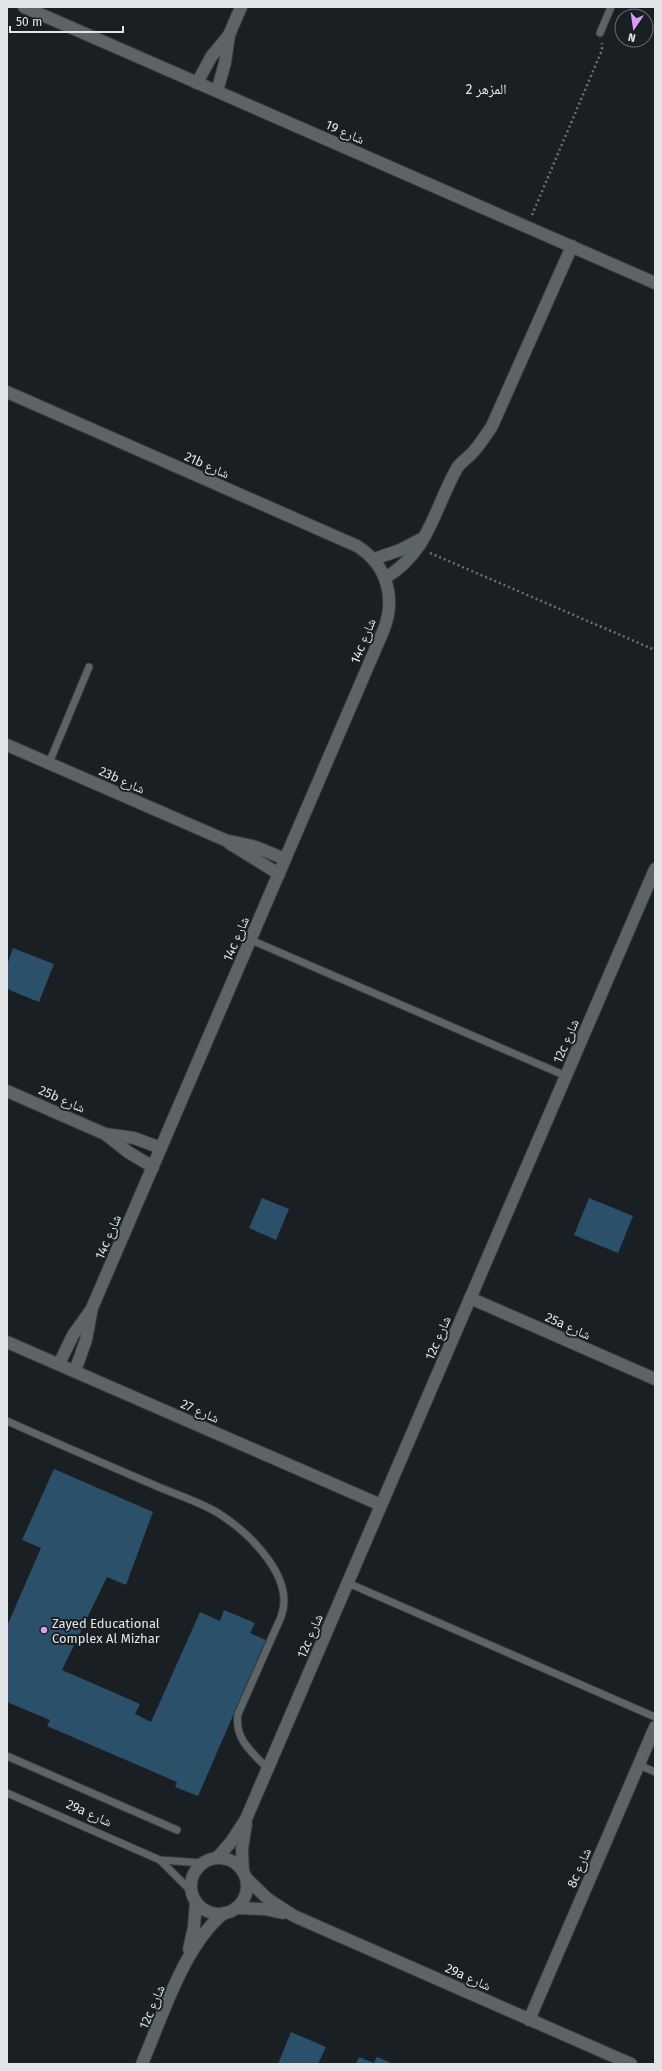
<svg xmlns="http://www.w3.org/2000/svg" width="662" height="2071" viewBox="0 0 662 2071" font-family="'Fira Sans','Noto Naskh Arabic',sans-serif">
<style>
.building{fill:#2b506a}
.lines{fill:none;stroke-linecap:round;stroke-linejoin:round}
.lane-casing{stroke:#35393b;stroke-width:9}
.street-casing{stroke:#35393b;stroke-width:14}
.path{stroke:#6c7173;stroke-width:2.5;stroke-dasharray:2 3;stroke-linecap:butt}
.lane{stroke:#5c6467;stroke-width:7}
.street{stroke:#5c6467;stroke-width:12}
.poi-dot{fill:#da9af6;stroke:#191f22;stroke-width:1.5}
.labels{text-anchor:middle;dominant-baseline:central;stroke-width:4;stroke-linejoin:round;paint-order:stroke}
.street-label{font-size:13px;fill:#e1e5e7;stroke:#191f22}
.poi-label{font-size:13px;fill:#e1e5e7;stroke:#191f22;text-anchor:start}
.neighbourhood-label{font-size:14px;fill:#e1e5e7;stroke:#191f22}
</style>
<rect width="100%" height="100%" fill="#191f22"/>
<g class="building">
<path d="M13,948L54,964L39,1002L9,990L7,985V965Z"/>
<path d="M262,1198L289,1209L276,1240L249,1228Z"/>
<path d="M589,1198L633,1216L618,1253L574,1235Z"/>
<path d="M54,1469L153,1512L126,1585L107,1577L62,1670L140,1704L135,1714L151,1722L200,1612L220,1621L224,1610L255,1623L250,1633L266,1640L198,1796L175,1787L177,1782L47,1726L50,1720L7,1702V1626L41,1548L22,1540Z"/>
<path d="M291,2032L326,2047L318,2064H278Z"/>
<path d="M359,2057L374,2063L377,2057L394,2064H356Z"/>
</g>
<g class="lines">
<defs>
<g id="lane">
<path d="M600,33L611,7"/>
<path d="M49,763L89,667"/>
<path d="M251,940L566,1076"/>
<path d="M7,1421C56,1443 105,1464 154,1485C174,1494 204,1503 221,1515C250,1534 296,1578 281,1617L238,1714C234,1739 252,1752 268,1769"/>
<path d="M348,1583L655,1717"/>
<path d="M7,1756L177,1830"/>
<path d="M639,1765L655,1772"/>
<path d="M7,1793L160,1860L203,1863"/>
<path d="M160,1860L191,1891"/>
</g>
<g id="street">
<path d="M24,7L655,283"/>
<path d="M197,83L211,57L229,35"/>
<path d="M217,91L225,63L229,35L241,7"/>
<path d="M7,392L357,546C387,565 396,597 384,629L92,1308L86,1340L75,1371"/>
<path d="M374,559L400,550L423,538"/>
<path d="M385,578C429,552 434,509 457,468C462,461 469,457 474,451C481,443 486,435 492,426L572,246"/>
<path d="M7,745L225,840L256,847L285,859"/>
<path d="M229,843L279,874"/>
<path d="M7,1091L105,1134L128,1152L153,1167"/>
<path d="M105,1134L134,1138L161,1148"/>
<path d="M470,1298L655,1379"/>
<path d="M7,1342L381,1505"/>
<path d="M59,1364L73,1335L91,1310"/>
<path d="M217,1858L231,1842L246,1819L655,869"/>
<circle cx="219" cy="1886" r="28"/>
<path d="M243,1871L242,1849L246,1824"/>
<path d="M247,1879L268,1899L294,1916L631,2064"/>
<path d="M236,1908L264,1909L283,1913"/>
<path d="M189,1949L194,1927L196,1902"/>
<path d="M529,2020L655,1727"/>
<path d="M142,2064C162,2017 184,1945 224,1913"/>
</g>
</defs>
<use href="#lane" class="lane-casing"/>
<use href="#street" class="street-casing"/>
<g class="path">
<path d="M532,215L602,50V43"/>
<path d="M430,553L655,650"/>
</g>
<use href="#lane" class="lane"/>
<use href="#street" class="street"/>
</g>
<circle class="poi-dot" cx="44" cy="1630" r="4"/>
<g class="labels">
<g class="street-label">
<text transform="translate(345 132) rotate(24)">شارع 19</text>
<text transform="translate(207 465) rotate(24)">21b شارع</text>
<text transform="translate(363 641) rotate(-68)">14c شارع</text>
<text transform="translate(122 780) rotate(24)">23b شارع</text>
<text transform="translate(236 939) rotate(-67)">14c شارع</text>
<text transform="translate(566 1041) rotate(-67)">12c شارع</text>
<text transform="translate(62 1099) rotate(24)">25b شارع</text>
<text transform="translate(108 1237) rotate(-67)">14c شارع</text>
<text transform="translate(568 1326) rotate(24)">25a شارع</text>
<text transform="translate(438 1338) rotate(-67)">12c شارع</text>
<text transform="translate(200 1411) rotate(24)">شارع 27</text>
<text transform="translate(310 1636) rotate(-67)">12c شارع</text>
<text transform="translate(89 1813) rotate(24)">29a شارع</text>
<text transform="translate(579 1868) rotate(-67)">8c شارع</text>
<text transform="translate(468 1977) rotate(24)">29a شارع</text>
<text transform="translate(152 2007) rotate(-67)">12c شارع</text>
</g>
<g class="poi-label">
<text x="52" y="1623">Zayed Educational<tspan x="52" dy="15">Complex Al Mizhar</tspan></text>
</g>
<g class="neighbourhood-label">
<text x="486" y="89">المزهر 2</text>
</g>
</g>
<rect width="662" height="2071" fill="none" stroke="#e1e5e7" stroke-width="16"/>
<g transform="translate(634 28) rotate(193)"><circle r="19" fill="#191f22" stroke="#696e71"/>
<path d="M0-3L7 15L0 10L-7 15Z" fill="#da9af6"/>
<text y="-6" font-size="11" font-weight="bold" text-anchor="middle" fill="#e1e5e7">N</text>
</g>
<path d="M10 26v6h113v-6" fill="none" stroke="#e1e5e7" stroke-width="2"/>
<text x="16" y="26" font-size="12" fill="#e1e5e7" stroke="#191f22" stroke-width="3" paint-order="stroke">50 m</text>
</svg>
